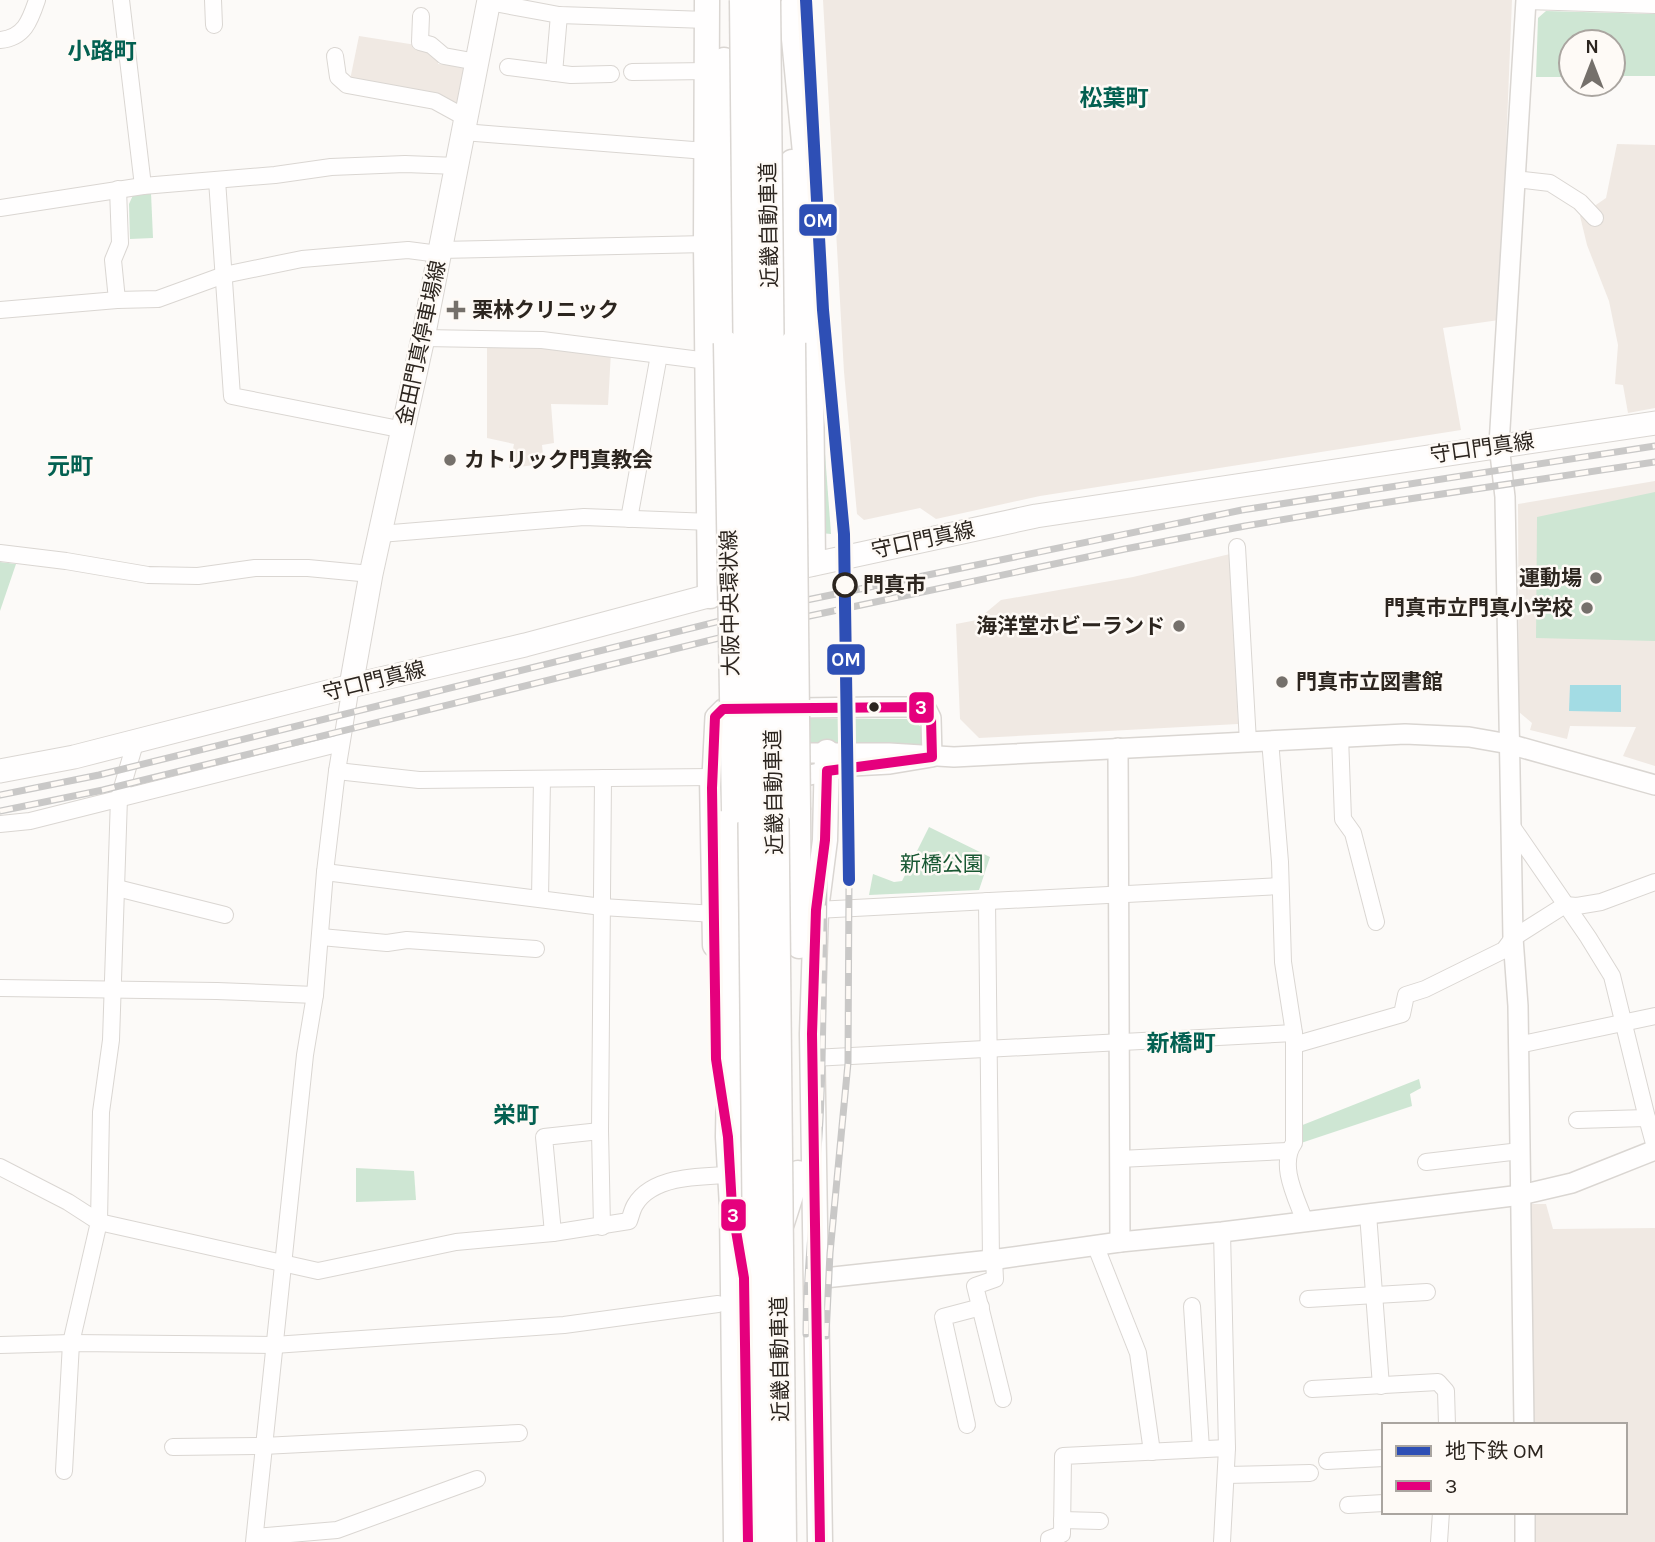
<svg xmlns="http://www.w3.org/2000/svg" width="1655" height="1542" viewBox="0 0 1655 1542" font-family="Karla,'Noto Sans JP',sans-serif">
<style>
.built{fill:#f0e9e3}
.green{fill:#cee6d3}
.water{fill:#a3dce4}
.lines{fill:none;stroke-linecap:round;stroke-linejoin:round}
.minor-casing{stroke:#dad6d2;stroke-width:18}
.tertiary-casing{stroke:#dad6d2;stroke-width:22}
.secondary-casing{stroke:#dad6d2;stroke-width:25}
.primary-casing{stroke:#dad6d2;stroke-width:27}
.minor{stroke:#fffefe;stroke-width:16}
.tertiary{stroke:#fffefe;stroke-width:19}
.secondary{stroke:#fffefe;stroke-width:23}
.primary{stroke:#fffefe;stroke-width:24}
.rail-casing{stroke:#c9c8c7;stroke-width:7}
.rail{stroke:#fefaf6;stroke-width:4.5;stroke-dasharray:13;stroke-linecap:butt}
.primary-bridge-casing{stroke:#dad6d2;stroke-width:27;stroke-linecap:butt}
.motorway-bridge-casing{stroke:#dad6d2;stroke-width:31;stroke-linecap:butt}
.primary-bridge{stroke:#fffefe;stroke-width:24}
.motorway-bridge{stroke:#fffefe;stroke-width:28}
.bus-1-casing{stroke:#fefaf6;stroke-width:16}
.bus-1{stroke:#e5007d;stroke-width:10}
.metro-1-casing{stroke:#fefaf6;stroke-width:18}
.metro-1{stroke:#2e4fb5;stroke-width:12}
.poi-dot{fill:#75706b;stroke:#fefaf6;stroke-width:2.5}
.stop-dot{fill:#fefaf6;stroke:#2c251f;stroke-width:3.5}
.bus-dot{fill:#2c251f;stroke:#fefaf6;stroke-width:2.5}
.labels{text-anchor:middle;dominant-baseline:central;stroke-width:5;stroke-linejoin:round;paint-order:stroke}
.street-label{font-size:21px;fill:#2c251f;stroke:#fefaf6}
.poi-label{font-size:21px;font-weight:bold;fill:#2c251f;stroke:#fefaf6;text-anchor:start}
.stop-label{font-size:21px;font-weight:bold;fill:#2c251f;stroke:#fefaf6;text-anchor:start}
.park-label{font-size:21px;fill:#195833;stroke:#fefaf6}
.neighbourhood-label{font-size:23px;font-weight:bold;fill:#036051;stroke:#fefaf6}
.line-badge{stroke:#fefaf6;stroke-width:2.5}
.badge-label{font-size:19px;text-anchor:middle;font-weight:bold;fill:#fff}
</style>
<rect width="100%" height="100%" fill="#fcfaf8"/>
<g class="built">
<path d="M823,0H1512L1499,320L1443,328L1461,430L1040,496L936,519L920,508L864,520L857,514L844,372Z"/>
<path d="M359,36L429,47L439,56L438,64L471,67L462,109L436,93L350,80Z"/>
<path d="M1617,144L1655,145V408L1628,413L1623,385L1615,384L1618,345L1609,301L1587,245L1580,216L1606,198Z"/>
<path d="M487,340L611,352L608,405L551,404L554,443L542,445L544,464L509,468L514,444L487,438Z"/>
<path d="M1655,481V766L1623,756L1636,727L1570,726L1567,739L1530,730L1532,723L1519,712L1518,504Z"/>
<path d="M1230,554L1238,724L979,738L960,719L956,624L977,620L1001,600L1133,577Z"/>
<path d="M1530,1204H1546L1553,1229L1655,1228V1542H1533V1512H1625V1425H1532Z"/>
</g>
<g class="green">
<path d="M1546,11L1655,14V76H1613V42H1571V77H1536L1538,18Z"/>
<path d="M134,193H151L153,238L130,239L129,204Z"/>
<path d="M830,334L840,449H832L825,335Z"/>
<path d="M823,427L831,534L820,533Z"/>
<path d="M834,460H841L844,499L837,498Z"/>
<path d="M1655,492V641L1536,638L1537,517Z"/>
<path d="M0,562L16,564L0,611Z"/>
<path d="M728,718L909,719C922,724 924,730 924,744L920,749L727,747Z"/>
<path d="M929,827L990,857L979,890L869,895L873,874L894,882L902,881Z"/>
<path d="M1419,1079L1421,1088L1410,1094L1412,1106L1301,1143L1300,1126Z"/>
<path d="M356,1168L414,1171L416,1200L356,1202Z"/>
</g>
<path class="water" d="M1570,685H1621V712L1569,711Z"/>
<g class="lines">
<defs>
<g id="minor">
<path d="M121,0L143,186"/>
<path d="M213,0L214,25"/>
<path d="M1526,1L1655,5"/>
<path d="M489,2L559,15L707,20"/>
<path d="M421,16L420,42L431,45L444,56L477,62"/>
<path d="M0,40C24,38 30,21 37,0"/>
<path d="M335,56L338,77L347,85L435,101L466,118"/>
<path d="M508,67L571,75L611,74"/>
<path d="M632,72L708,71"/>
<path d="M554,73L559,15"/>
<path d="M463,132L706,151"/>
<path d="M1515,179L1550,183L1580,202L1595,218"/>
<path d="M217,180L232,396L404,430"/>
<path d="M0,208L143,186L275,175L331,167L405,164L457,166"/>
<path d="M440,250L706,244"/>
<path d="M117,300L113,260L120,243L118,189"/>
<path d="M0,310L117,300L158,299L224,275L302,259L408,250L439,254"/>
<path d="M423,338L542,340L708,361"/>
<path d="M629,519L659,355"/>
<path d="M380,534L584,517L711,522"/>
<path d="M1237,547L1248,742"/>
<path d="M0,553L66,561L148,575L198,576L255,568H308L371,574"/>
<path d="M1340,736L1343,819L1353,833L1376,922"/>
<path d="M1270,740L1280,862L1283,962L1294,1033V1143C1278,1165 1297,1199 1305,1222"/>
<path d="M337,771L419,780L712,777"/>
<path d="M0,824L30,821L341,743"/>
<path d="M1511,825L1588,937L1612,976L1647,1118"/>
<path d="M325,872L602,907L715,914"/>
<path d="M117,888L225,915"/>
<path d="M540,898L542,779"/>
<path d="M987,901L991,1260"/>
<path d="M816,910L1280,886"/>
<path d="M321,937L387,943L407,940L536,949"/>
<path d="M0,988L217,991L315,995"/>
<path d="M1294,1045L1402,1014L1406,995L1425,989L1504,950L1513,938L1565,905L1577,906L1601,902L1655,882"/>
<path d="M1518,1045L1655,1016"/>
<path d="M813,1058L1294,1033"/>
<path d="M1577,1120L1647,1118L1655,1147"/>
<path d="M1119,1159L1288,1151"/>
<path d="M1426,1162L1520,1151"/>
<path d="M0,1167L68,1202L99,1222L318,1271L456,1242L553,1233L629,1221C631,1216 632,1210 635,1205C652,1176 700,1176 730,1175"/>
<path d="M1368,1214L1381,1386"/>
<path d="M602,1227L600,1131L603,778"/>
<path d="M1222,1232L1227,1448L1222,1542"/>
<path d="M553,1233L544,1137L600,1131"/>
<path d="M1096,1247L1138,1353L1152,1452"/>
<path d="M994,1259L995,1279L975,1286L1003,1399"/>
<path d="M1308,1299L1427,1292"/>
<path d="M1192,1306L1201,1449"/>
<path d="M0,1345L71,1343L274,1345L564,1325L718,1304"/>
<path d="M1312,1389L1438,1382L1446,1391L1447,1425"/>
<path d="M967,1425L943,1317L981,1307"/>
<path d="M173,1447L263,1446L519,1433"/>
<path d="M1327,1461L1384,1458"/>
<path d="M64,1471L71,1343L99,1222L101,1112L111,1040L119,798L136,740"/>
<path d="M1226,1475L1310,1473"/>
<path d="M1348,1505L1384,1503"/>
<path d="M1062,1520L1100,1521"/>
<path d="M255,1537L337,1530L477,1479"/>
<path d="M254,1542L305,1055L315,995L325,872L337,771L351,686"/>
<path d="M1049,1542V1539L1062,1534L1063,1456L1227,1448"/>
<path d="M1439,1542L1441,1512"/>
</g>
<g id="tertiary">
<path d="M874,707H920L927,710L931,718L932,757L890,764L852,766L805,776L712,777L715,717L723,709Z"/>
<path d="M1118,748L1120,1242"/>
<path d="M785,753H889L954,757L1405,734L1469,737L1509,744L1655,785"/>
<path d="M715,754H748"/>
<path d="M815,1279L991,1260L1120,1242L1222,1232L1521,1195L1572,1183L1655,1150"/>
<path d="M1524,1425L1518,1006L1513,938L1505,497L1499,445L1526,0"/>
<path d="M1525,1512V1542"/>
</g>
<g id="secondary">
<path d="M796,568L1036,516L1655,423"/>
<path d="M351,686L371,574L423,338L489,0"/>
<path d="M0,771L74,757L359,684L525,645L727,591"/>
</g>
<g id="primary">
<path d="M707,0L706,244L710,596"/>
<path d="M791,8L809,194L813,563"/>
<path d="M724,60L726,343"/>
<path d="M792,162L793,343"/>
<path d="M712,777L715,945"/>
<path d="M798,810L799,946"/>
<path d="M734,811L728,1137L732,1207L736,1542"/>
<path d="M782,1223L798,1173"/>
<path d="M820,1542L812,1034L816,910L825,840L827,752"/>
</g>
</defs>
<use href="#minor" class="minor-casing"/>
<use href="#tertiary" class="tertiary-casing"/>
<use href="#secondary" class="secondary-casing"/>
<use href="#primary" class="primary-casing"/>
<use href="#minor" class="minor"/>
<use href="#tertiary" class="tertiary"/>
<use href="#secondary" class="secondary"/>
<use href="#primary" class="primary"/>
<defs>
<g id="rail">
<path d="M0,795L99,775L797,602L1242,510L1655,446"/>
<path d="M0,811L103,790L800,618L1125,549L1245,526L1369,505L1655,462"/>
<path d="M806,1334C806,1262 816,1192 820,1120C824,1040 823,960 824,880"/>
<path d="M826,1336L830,1253L848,1063L849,880"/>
</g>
</defs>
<use href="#rail" class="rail-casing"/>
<use href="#rail" class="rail"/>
<defs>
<g id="primary-bridge">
<path d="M726,343L734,811"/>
<path d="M793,343L798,810"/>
</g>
<g id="motorway-bridge">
<path d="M744,0L760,1542"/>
<path d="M766,0L782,1542"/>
</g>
</defs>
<use href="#primary-bridge" class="primary-bridge-casing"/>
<use href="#motorway-bridge" class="motorway-bridge-casing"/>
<use href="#primary-bridge" class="primary-bridge"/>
<use href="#motorway-bridge" class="motorway-bridge"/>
<defs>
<path id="bus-1" d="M748,1542L744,1278L732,1207L728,1137L716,1059L712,788L715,717L723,709L920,707L927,710L931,718L932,757L827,771L825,840L816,910L812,1034L820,1542"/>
</defs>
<use href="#bus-1" class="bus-1-casing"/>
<use href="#bus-1" class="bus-1"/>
<defs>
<path id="metro-1" d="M806,0L823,310L844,534L849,880"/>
</defs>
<use href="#metro-1" class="metro-1-casing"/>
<use href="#metro-1" class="metro-1"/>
</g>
<g class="poi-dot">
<path d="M452.5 299.5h7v7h7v7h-7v7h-7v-7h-7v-7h7z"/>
<circle cx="450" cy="460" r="7"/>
<circle cx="1596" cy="578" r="7"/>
<circle cx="1587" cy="608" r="7"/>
<circle cx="1179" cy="626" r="7"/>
<circle cx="1282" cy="682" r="7"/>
</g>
<circle class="stop-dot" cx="845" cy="585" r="11"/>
<circle class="bus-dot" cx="874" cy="707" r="6"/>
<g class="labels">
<g class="street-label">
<text transform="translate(769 225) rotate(-91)">近畿自動車道</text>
<text transform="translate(421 343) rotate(-78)">金田門真停車場線</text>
<text transform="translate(1482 448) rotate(-8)">守口門真線</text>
<text transform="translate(923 540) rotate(-12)">守口門真線</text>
<text transform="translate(730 603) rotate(-91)">大阪中央環状線</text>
<text transform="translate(374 681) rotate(-14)">守口門真線</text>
<text transform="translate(774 792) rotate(-91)">近畿自動車道</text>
<text transform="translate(780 1359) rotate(-91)">近畿自動車道</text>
</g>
<g class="poi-label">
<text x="472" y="310">栗林クリニック</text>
<text x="464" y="460">カトリック門真教会</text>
<text x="1582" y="578" text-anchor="end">運動場</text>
<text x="1573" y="608" text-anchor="end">門真市立門真小学校</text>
<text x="1165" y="626" text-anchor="end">海洋堂ホビーランド</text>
<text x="1296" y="682">門真市立図書館</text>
</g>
<g class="stop-label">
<text x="863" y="585">門真市</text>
</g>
<g class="park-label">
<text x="942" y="864">新橋公園</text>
</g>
<g class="neighbourhood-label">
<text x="102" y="51">小路町</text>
<text x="1114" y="98">松葉町</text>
<text x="70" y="466">元町</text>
<text x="1181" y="1043">新橋町</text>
<text x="516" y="1115">栄町</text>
</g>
</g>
<g class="line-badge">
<rect x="798" y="203" width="40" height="34" rx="7" fill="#2e4fb5"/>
<rect x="826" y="643" width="40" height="33" rx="7" fill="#2e4fb5"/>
<rect x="908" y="691" width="27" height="33" rx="7" fill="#e5007d"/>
<rect x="720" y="1198" width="27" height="34" rx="7" fill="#e5007d"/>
</g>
<g class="badge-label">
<text x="818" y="227">OM</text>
<text x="846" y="666">OM</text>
<text x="921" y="714">3</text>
<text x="733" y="1222">3</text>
</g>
<rect x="1382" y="1423" width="245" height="91" fill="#fefaf6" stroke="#aaa5a0" stroke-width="2"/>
<rect x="1396" y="1446" width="35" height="10" fill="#2e4fb5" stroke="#aaa5a0" stroke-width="2"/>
<text x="1445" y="1458" font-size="21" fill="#2c251f">地下鉄 OM</text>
<rect x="1396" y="1481" width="35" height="10" fill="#e5007d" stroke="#aaa5a0" stroke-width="2"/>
<text x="1445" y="1493" font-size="21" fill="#2c251f">3</text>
<g transform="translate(1592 63)"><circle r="33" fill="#fefaf6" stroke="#aaa5a0" stroke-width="2"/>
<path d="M0-5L12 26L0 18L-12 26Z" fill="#75706b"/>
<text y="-10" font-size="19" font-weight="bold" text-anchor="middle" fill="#2c251f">N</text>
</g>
</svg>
